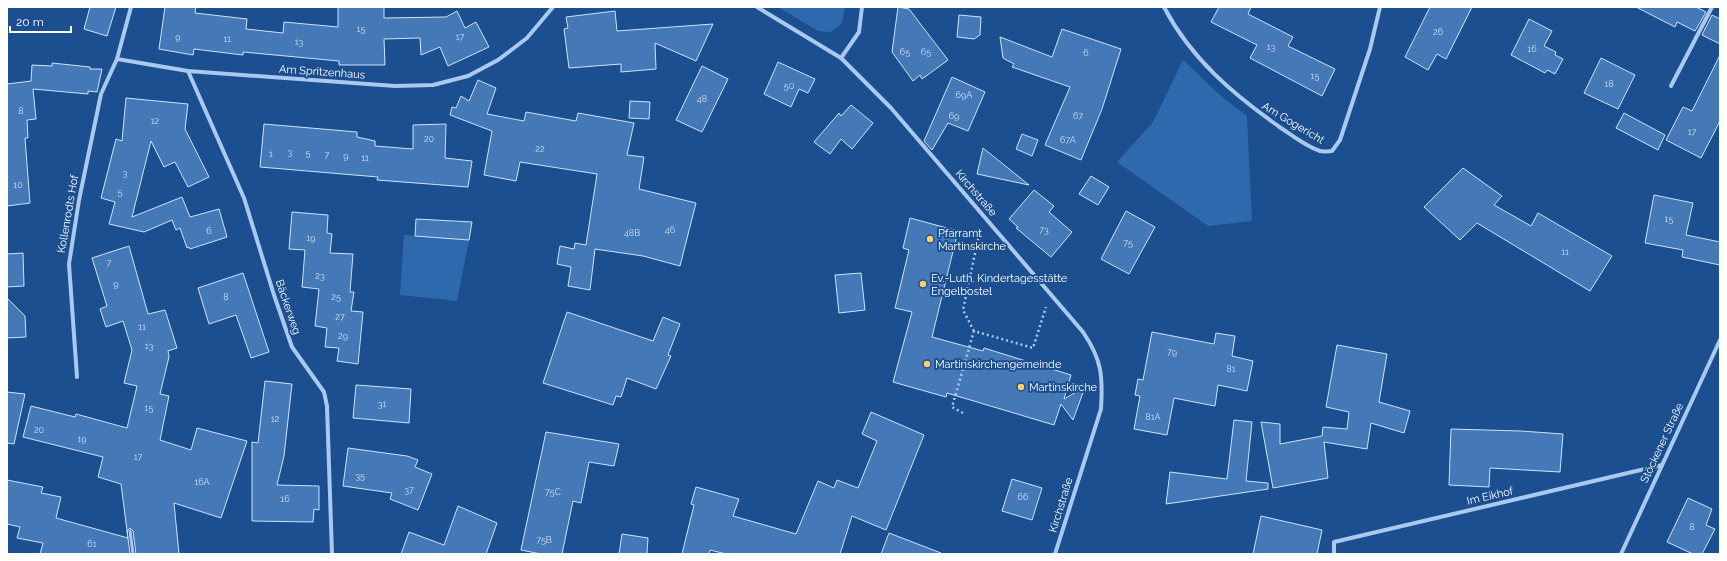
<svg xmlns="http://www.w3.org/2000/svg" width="1727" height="561" viewBox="0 0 1727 561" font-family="Raleway,sans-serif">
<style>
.green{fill:#2e69ad}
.building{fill:#4478b7;stroke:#cfe3fa}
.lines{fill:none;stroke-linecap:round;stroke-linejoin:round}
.path{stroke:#a9c9ee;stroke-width:2.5;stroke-dasharray:2 3;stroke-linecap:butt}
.service{stroke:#a9c9ee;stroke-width:3}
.minor{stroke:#a9c9ee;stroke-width:4}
.poi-dot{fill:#ffd166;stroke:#1b4f8f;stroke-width:1.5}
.labels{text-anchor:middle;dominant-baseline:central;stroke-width:4;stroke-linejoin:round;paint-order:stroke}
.number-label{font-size:9px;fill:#d0dded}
.street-label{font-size:11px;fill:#fff;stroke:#1b4f8f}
.poi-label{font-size:11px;fill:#fff;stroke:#1b4f8f;text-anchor:start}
</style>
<rect width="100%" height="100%" fill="#1b4f8f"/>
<g class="green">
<path d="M778,7H839L845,8L842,23L831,32L818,31Z"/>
<path d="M1183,60L1222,97L1247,116L1252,221L1208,226L1117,162L1153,122Z"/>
<path d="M404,235L469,240L457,301L400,295Z"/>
</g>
<g class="building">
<path d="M90,7H116L107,36L84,29Z"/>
<path d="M165,7H196L195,13L247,19L246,29L283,33L284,22L338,27V7H384V18L446,17L457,11L465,28L476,22L489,47L448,66L440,47L421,55L420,38L384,39L385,65H339V61L243,52V55L194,49L193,55L159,49Z"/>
<path d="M898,7L909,9L948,60L922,79L920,75L913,81L892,52Z"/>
<path d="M1219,7H1251L1248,14L1293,37L1288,46L1335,69L1322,96L1250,58L1257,45L1211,22Z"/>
<path d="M1430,7H1472L1446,59L1437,54L1428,70L1405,57Z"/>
<path d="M1636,7H1696L1706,12L1695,31L1677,22L1675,27Z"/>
<path d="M615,11L617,31L713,24L696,61L655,43L656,69L621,72V64L569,68L564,29L568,28L566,17Z"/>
<path d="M959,15L981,17L980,35L974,39L957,37Z"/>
<path d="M1712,15L1720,19V44L1702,35Z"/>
<path d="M1529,19L1552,31L1544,46L1556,52L1555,55L1563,59L1555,74L1547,70L1545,73L1511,55Z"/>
<path d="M1062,29L1121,49L1102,109L1081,160L1045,145L1070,87L1012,67L1014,64L1003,58L1000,37L1052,57Z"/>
<path d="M1720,55V121L1701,158L1666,140L1683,107L1692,111Z"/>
<path d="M1601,58L1635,75L1618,109L1584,93Z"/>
<path d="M778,62L815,79L808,93L799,89L791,107L764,94Z"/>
<path d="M52,63L90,67V69H102L97,92L88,91V94L33,89L36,119L27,120L28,138H25L30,203L7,206V84L31,81L32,65L52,66Z"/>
<path d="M702,66L728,79L702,132L676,120Z"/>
<path d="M952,77L985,92L968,131L948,123L932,150L924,141Z"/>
<path d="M478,80L496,88L487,114L524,121L526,112L576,121L578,113L634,123L627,155L644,157L639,189L696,203L680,266L643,256L595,249L590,290L568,286L571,267L557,264L560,246L574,249L575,243L586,245L597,174L520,162L516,181L484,175L492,131L450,115L452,107L456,108L461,96L469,101Z"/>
<path d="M126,98L188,104L185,129L209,177L188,187L175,162L164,167L151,141L132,217L182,197L190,217L219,209L227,237L190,249L189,247L187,248L180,228L176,230L172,220L144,232L109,224L115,202L101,198L116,139L122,141Z"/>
<path d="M630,101L650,102L649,119L629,118Z"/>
<path d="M851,105L873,123L852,149L841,139L830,154L814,142L839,113L841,116Z"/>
<path d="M1624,113L1665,135L1658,150L1616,128Z"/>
<path d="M264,124L357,132V137L375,141V146L413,149V125L446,124L445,158L472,161L468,187L377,180L378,177L260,167Z"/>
<path d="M1022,134L1038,140L1032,156L1016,149Z"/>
<path d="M983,148L1029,185L977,174Z"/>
<path d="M1463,168L1502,196L1494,205L1531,226L1538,213L1612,256L1590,291L1477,223L1460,240L1424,207Z"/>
<path d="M1091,176L1109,187L1098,205L1079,194Z"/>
<path d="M1034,190L1054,206L1049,212L1072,232L1051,257L1016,228L1018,227L1009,219Z"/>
<path d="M1654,195L1693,203L1686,235L1720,242V265L1682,257L1683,250L1645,243Z"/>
<path d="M1126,211L1155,227L1129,274L1101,259Z"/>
<path d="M292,212L328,215L327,233L332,234L330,253L353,254L350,292H354L351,311L363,312L358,364L337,361L339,348L325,347L327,328L315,326L319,289L302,287L305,250L289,249Z"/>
<path d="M910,218L958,231L932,337L983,351L984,348L1071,375L1064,399L1085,387L1073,420L1061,404L1054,425L947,393L946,397L893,382L912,312L895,308L909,250L903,248Z"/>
<path d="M416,219L472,222L469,240L415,236Z"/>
<path d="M129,246L148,314L165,310L177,348L168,351L169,357L160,394L169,396L160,440L191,450L197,428L247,441L221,518L174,503L179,554H136L133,531L130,528L127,531L130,554H40L43,543L17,538L20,527L7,524V480L43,487L41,493L61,497L56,518L128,538L121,484L98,477L103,457L23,437L31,406L75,417L76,414L127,428L137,386L124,383L132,350L123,321L106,327L100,309L107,306L92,258Z"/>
<path d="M23,253L24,286L7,287V254Z"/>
<path d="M243,273L269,352L251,358L236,315L209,324L198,288Z"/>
<path d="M861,273L865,310L839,313L835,275Z"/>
<path d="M7,298L25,316L26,337L7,338Z"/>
<path d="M567,312L653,341L663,317L680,324L668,355L671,356L656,389L627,378L621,397L616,396L613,405L543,383Z"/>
<path d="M1152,332L1214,344L1216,333L1235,336L1232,356L1253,361L1247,391L1218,385L1215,406L1174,398L1167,435L1134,429L1140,396L1135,395L1138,379L1143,380Z"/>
<path d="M1337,345L1387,354L1379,402L1410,411L1404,433L1371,423L1367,449L1324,442L1328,478L1273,488L1261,422L1280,424V444L1322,436L1323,427L1347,429L1349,412L1326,407Z"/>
<path d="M265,381L292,384L284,456L277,485L319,486V510L314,509L313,522L252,521V442L258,443Z"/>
<path d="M356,385L411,389L409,423L353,418Z"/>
<path d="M7,392L25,394L14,444L7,443Z"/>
<path d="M871,412L924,435L886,530L852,516L840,554H726L710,550L709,554H682L694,505L691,504L696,487L739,499L733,516L796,534L818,481L834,488L837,480L858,488L877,441L862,434Z"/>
<path d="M1234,420L1252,422L1246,481L1268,483V489L1166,504L1170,472L1227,479Z"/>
<path d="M1451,429L1521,431L1563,434L1560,472L1490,468L1489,487L1449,485Z"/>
<path d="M546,432L619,444L614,466L589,462L581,503L573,501L562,554H541L521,550Z"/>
<path d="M348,448L407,456L418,460L415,467L432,474L418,510L390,499L392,493L343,486Z"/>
<path d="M1012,479L1042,488L1032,520L1002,511Z"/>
<path d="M1688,498L1712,509L1706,525L1715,529L1702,554H1693L1667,542Z"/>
<path d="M458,506L497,523L486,554H401L409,532L444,545Z"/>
<path d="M1261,516L1322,530L1317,554H1253Z"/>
<path d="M889,533L941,553V554H881Z"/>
<path d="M622,534L648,538L647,554H619Z"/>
</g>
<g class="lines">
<g class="path">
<path d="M974,331L963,310L980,230"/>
<path d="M963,413L952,407L974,331L1033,348L1046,307"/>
</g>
<path class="service" d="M130,531L133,554"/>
<g class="minor">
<path d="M131,7L117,59L188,71L395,86L433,85L468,76L498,60L527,38L553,7"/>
<path d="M757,7L841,58L891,108L1083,332C1102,360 1103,376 1101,409L1055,554"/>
<path d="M1164,7C1191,59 1234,95 1281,128C1293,136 1307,147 1320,151C1324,152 1329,151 1332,151L1340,140L1370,49L1380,7"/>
<path d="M841,58L859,32L862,7"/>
<path d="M188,71L244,198L274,295L292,347L324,392L327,406L332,554"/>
<path d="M1671,86L1712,7"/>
<path d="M77,377L69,264L79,200L101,94L117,59"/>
<path d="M1334,554V542L1662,465"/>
<path d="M1621,554L1720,340"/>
</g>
</g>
<g class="poi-dot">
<circle cx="930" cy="239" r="4"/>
<circle cx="923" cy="284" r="4"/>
<circle cx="927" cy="364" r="4"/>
<circle cx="1021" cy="387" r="4"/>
</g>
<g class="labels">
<g class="number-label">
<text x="361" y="29">15</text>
<text x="1438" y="32">26</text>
<text x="178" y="37">9</text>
<text x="460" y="37">17</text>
<text x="227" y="39">11</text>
<text x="299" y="42">13</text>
<text x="1271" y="47">13</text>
<text x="1532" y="49">16</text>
<text x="905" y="52">65</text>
<text x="926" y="52">65</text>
<text x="1086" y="53">6</text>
<text x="1315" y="76">15</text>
<text x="1609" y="84">18</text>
<text x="789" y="86">50</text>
<text x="964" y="95">69A</text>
<text x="702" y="99">48</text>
<text x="21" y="111">8</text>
<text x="954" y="116">69</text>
<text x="1078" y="116">67</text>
<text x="155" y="121">12</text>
<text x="1692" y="132">17</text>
<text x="429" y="139">20</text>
<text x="1068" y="140">67A</text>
<text x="540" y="149">22</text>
<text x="290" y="152">3</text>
<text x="308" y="153">5</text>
<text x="271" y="154">1</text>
<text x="327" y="155">7</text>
<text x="346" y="156">9</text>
<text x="365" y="158">11</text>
<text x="125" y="173">3</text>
<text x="18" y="185">10</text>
<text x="120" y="192">5</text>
<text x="1669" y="219">15</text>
<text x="670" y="230">46</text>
<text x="1044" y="230">73</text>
<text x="209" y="231">6</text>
<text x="632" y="233">48B</text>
<text x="311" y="238">19</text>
<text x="1128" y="243">75</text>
<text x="1565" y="252">11</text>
<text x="109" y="263">7</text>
<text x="320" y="276">23</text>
<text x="116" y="284">9</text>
<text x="226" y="297">8</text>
<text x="336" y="297">25</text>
<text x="340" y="317">27</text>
<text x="142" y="327">11</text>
<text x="343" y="336">29</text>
<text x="149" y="346">13</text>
<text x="1172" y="352">79</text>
<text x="1231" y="369">81</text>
<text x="382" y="404">31</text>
<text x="149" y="408">15</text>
<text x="1153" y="417">81A</text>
<text x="275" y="419">12</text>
<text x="39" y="430">20</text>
<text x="82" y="439">19</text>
<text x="138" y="457">17</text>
<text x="360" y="476">35</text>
<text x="202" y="482">16A</text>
<text x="409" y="490">37</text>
<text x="553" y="492">75C</text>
<text x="1023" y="497">66</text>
<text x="285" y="499">16</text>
<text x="1692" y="527">8</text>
<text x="544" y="540">75B</text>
<text x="92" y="544">61</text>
</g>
<g class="street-label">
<text transform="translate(322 72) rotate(4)">Am Spritzenhaus</text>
<text transform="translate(1293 123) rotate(31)">Am Gogericht</text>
<text transform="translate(976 193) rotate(49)">Kirchstraße</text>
<text transform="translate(68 214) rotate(-80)">Kollenrodts Hof</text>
<text transform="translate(288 307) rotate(71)">Bäckerweg</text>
<text transform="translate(1662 443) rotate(-65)">Stöckener Straße</text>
<text transform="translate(1490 496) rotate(-13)">Im Eikhof</text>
<text transform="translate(1061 505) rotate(-73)">Kirchstraße</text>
</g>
<g class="poi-label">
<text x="938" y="233">Pfarramt<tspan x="938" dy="13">Martinskirche</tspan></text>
<text x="931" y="278">Ev.-Luth. Kindertagesstätte<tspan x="931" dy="13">Engelbostel</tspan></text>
<text x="935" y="364">Martinskirchengemeinde</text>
<text x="1029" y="387">Martinskirche</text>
</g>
</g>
<rect width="1727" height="561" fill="none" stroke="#ffffff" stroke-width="16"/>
<path d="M10 26v6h61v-6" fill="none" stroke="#ffffff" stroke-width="2"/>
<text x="16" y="26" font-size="12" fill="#ffffff" stroke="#1b4f8f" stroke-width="3" paint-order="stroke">20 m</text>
</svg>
